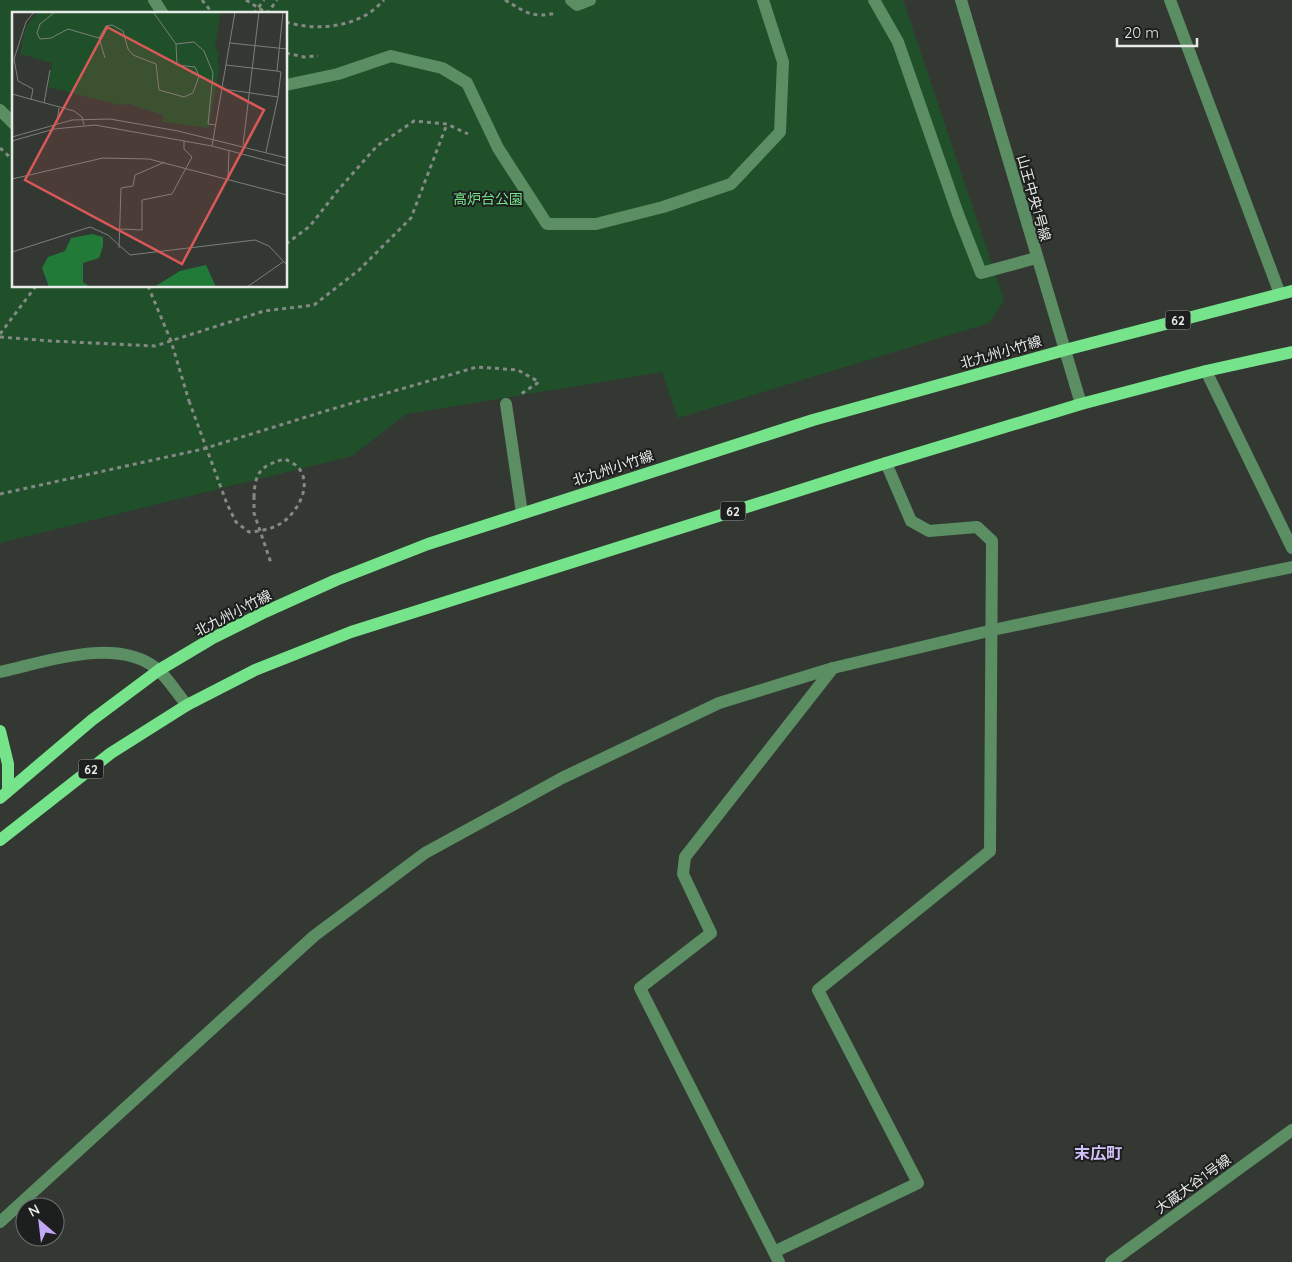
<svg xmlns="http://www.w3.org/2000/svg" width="1292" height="1262" viewBox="0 0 1292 1262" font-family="Quicksand,'Noto Sans JP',sans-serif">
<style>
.green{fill:#20502a;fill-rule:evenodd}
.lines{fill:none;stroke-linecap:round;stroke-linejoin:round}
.path{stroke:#858985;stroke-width:3;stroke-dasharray:4 4;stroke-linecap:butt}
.minor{stroke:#5b8e62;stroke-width:12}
.major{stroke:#76e48a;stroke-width:12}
.path-bridge{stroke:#858985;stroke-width:3;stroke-dasharray:4 4;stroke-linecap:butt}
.labels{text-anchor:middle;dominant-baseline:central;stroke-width:4;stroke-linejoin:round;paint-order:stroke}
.shield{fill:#1c1f1d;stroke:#aaadaa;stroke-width:1}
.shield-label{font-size:12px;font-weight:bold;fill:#e7eae7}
.street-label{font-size:14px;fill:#e7eae7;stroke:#1c1f1d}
.park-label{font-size:14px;fill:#78e48b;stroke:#1c1f1d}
.quarter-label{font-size:16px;font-weight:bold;fill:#d0bff8;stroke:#1c1f1d}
.inset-road{fill:none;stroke:#7b7f7b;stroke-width:1}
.view{fill:#da5858;fill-opacity:0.15;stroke:#da5858;stroke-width:2.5}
.inset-edge{fill:none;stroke:#e7eae7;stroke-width:2.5}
</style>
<rect width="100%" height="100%" fill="#333833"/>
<path class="green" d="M0,0H903L1004,300L989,323L678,418L662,372L406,414L352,456L0,543ZM14,14H286V286H14Z"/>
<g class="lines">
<g class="path">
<path d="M202,0L213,14"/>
<path d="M246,0L268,14"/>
<path d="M505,0C527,13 531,18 557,13"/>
<path d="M254,14L264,0"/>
<path d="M267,14L277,0"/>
<path d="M286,22C312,30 343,28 366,15C373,11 379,5 384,0"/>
<path d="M286,53L304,57L318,56"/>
<path d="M0,148L14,161"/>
<path d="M286,244L310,226L339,189L377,146L414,121L447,124L468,134"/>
<path d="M148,286L171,341L189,401"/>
<path d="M0,334L36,286"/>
<path d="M0,337L51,341L155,346L264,311L314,305L359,270L411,218L447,124"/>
<path d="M0,494L203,449L332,409L477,367L518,370L539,382L521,394"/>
<path d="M254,496V513L271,563"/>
</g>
<g class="minor">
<path d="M154,0L163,14"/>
<path d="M571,0L577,5L590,0"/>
<path d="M874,0L898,42L958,214L981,273L1036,258"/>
<path d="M961,0L1081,404"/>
<path d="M1170,0L1280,294"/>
<path d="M286,85L338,74L391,56L442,68L467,83L498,148L547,224H596L663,207L731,184L780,132L783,62L763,0"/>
<path d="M0,110L14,124"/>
<path d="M1206,371L1292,548"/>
<path d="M506,404L522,513"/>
<path d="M0,672C45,662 117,636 157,669C169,679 177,694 187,705"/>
<path d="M0,1222L314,936L425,853L562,778L719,703L833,668L993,630L1292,567"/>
<path d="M774,1252L918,1183L818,990L990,851L992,541L977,527L929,531L911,521L886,463"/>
<path d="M779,1262L640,988L711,933L683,874L685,857L833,668"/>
<path d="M1111,1262L1292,1130"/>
</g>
<g class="major">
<path d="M0,731L8,764V790"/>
<path d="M0,798L92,720L159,670L211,639L265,612L336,580L428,544L813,420L1065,350L1292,291"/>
<path d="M0,840L111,753L187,705L255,670L351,632L886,463L1081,404L1206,371L1292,352"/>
</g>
<path class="path-bridge" d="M189,401L227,504L236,522L249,532C261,531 273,529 283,522C298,511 313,485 298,467C295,464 289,461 285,459C262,465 255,471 254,496"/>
</g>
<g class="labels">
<g class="shield">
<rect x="1165.5" y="310.5" width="25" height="19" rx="4"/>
<rect x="720.5" y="501.5" width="25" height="19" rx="4"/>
<rect x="78.5" y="759.5" width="25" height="19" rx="4"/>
</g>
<g class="shield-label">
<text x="1178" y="320">62</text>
<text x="733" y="511">62</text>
<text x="91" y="769">62</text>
</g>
<g class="street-label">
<text transform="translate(1034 198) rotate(74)">山王中央1号線</text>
<text transform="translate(1001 352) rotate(-16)">北九州小竹線</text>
<text transform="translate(613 468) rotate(-18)">北九州小竹線</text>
<text transform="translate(233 613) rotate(-27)">北九州小竹線</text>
<text transform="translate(1193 1184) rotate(-36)">大蔵大谷1号線</text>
</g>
<g class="park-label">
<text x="488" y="199">高炉台公園</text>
</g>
<g class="quarter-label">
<text x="1098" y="1153">末広町</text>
</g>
</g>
<g transform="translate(12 12)">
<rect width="275" height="275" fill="#333833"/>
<path d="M26,0H209L203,34L207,42L205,51L208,52L197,116L150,110L151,103L117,92L108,93L36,75L40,51L8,42L14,14Z" fill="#20502a"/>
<path d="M80,222L91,225V234L87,246L71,251V270L78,275H37L30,256L36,245L53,239L59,226ZM194,253L204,275H142L168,259Z" fill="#227a38"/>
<path class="inset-road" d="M43,0L28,12L25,21L28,27L39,26L56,17L87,26L94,14L100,13L111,19L116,37L121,43L144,52L147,78L172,85L181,81L187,64L183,55L165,53L164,32L141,0M87,26L93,46M218,31L275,37M164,32L182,30L192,39L201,61L196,112L204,113M214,53L265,59M211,77L266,85M0,82L62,99L70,105L72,113M19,88L21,77L6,69L2,47L14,10L22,0M32,91L38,58M45,111L47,96M0,125L60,108L98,107L166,119L275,146M0,129L42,117L83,113L200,134L275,154M231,133L247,0M200,134L223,0M254,140L266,85L269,60L265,59L271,0M0,167L91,146L137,147L275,183M216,168L217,138M108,217L130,218V188L160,182L180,145L172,137V129M107,236L109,176L121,174L123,163L153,150M0,240L78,215L96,223L118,243L243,228L257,234L275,253M235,275L271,250"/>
<path class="view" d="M95,15L252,98L170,252L13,168Z"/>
<rect width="275" height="275" class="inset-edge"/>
</g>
<g transform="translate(40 1222) rotate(332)"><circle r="24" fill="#1c1f1d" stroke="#6d706e"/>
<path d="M0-4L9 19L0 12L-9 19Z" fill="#c0a8f4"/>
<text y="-8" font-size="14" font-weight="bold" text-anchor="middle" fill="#e7eae7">N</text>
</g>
<path d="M1117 38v8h80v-8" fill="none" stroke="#e7eae7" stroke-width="2.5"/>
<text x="1124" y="38" font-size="15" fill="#e7eae7" stroke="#1c1f1d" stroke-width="4" paint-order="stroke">20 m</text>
</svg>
